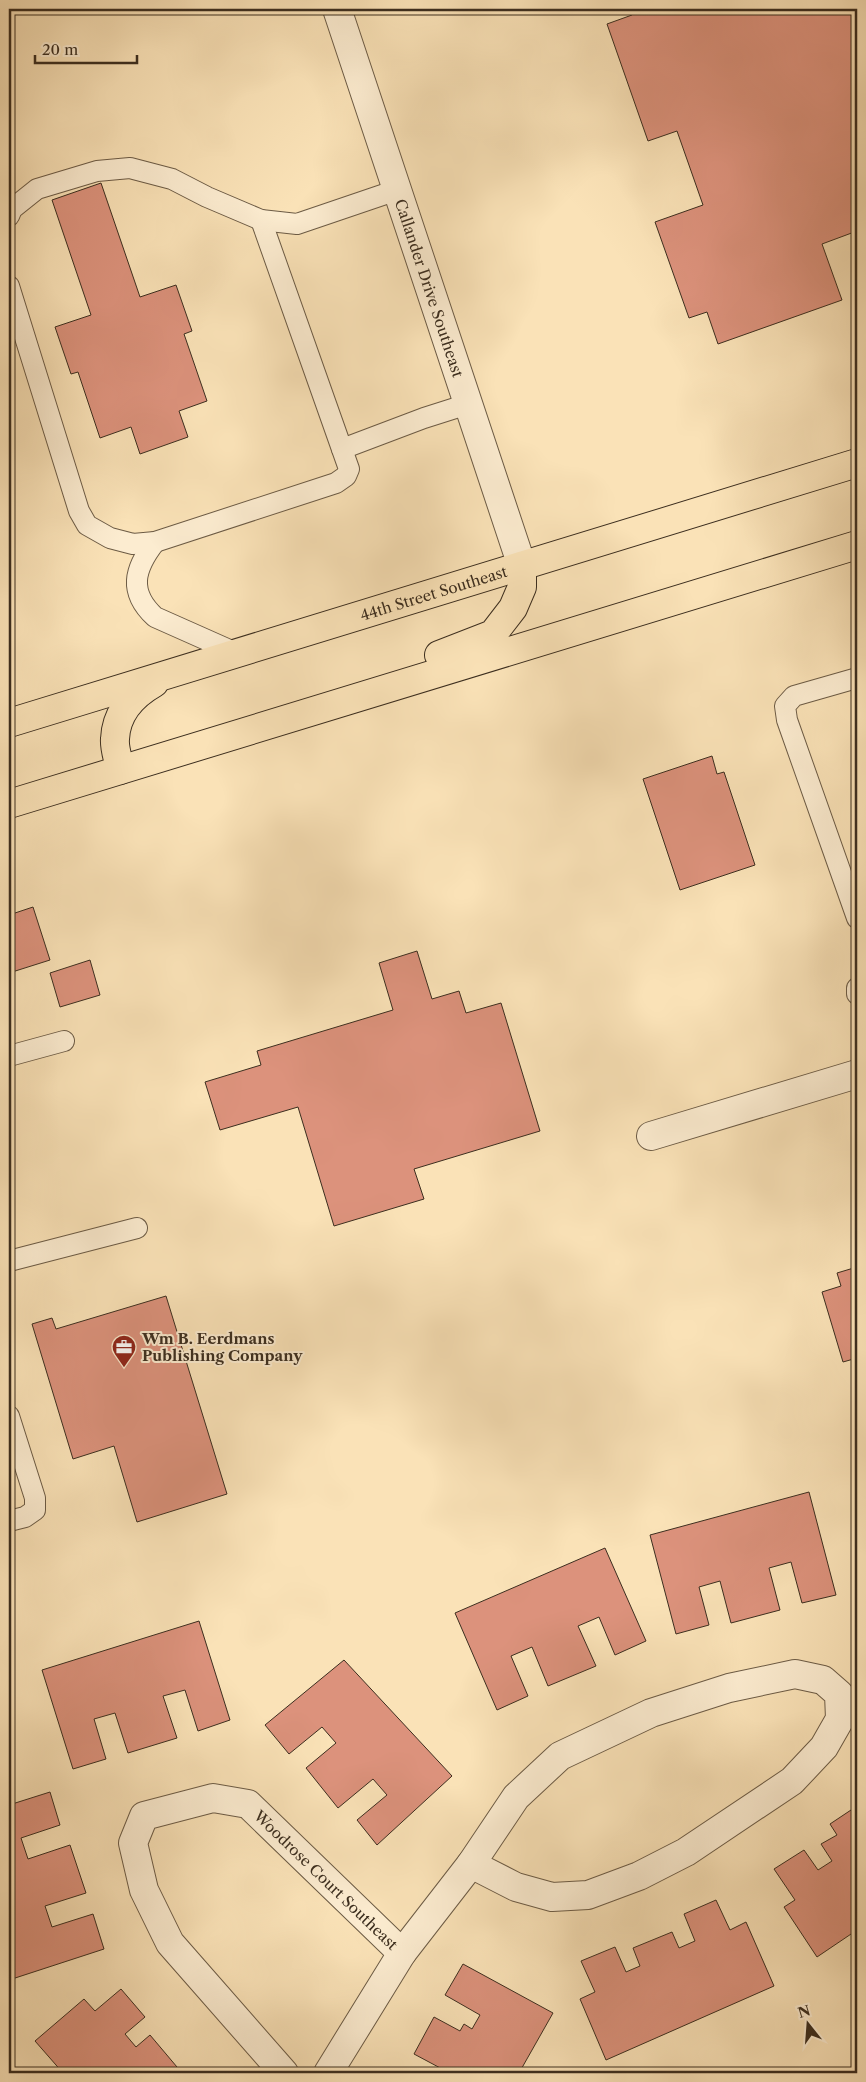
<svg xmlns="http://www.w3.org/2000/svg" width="866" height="2082" viewBox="0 0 866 2082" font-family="'Libre Caslon Text',serif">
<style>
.building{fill:#dc927c;stroke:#3c2e1f}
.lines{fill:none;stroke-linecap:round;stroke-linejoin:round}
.lane-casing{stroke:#6c5b45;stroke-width:22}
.street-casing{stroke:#6c5b45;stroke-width:30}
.primary-casing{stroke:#3c2e1f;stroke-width:30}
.lane{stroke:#fcecd0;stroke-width:20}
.street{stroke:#fcecd0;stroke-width:28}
.primary{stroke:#fae2b7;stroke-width:28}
.labels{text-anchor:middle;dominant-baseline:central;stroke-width:4;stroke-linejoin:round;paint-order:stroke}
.street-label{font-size:15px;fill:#3c2e1f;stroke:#fcecd0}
.poi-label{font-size:15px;font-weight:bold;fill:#3c2e1f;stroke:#fcecd0;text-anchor:start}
</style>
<rect width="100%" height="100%" fill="#fae2b7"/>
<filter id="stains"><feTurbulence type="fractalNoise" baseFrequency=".004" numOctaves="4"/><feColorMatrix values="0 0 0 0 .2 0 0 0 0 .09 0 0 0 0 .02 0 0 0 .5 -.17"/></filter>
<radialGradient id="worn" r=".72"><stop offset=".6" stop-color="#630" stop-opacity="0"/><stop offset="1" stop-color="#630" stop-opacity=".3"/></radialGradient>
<g class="building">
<path d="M629,9H857V231L822,244L842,300L718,344L707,312L689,318L655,222L703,205L677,131L648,141L607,24L632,15Z"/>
<path d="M101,183L140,297L176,285L192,331L184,334L207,401L179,411L188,437L140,454L131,427L100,438L78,372L71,374L55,327L91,315L52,200Z"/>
<path d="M712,756L717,774L724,772L755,865L680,890L643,779Z"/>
<path d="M9,903L12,914L33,907L50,960L9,973Z"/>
<path d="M417,951L432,999L459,991L466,1013L501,1003L540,1131L414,1169L424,1199L334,1226L298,1107L220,1130L205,1082L261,1065L257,1051L393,1010L379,963Z"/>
<path d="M90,960L100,995L60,1007L50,973Z"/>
<path d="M857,1267V1358L843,1362L822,1292L841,1286L837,1273Z"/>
<path d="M166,1296L227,1494L137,1522L114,1446L73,1459L32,1324L52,1318L56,1329Z"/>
<path d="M809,1492L836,1595L802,1603L791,1562L769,1568L780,1610L731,1623L720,1581L699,1587L709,1625L676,1634L650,1535Z"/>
<path d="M605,1548L646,1641L615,1655L599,1617L578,1626L596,1666L548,1686L532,1647L511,1656L528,1696L497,1710L455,1613Z"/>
<path d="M199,1621L230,1720L198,1731L185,1690L163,1696L177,1738L128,1753L115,1713L94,1719L106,1759L73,1769L42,1670Z"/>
<path d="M344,1660L452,1776L377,1845L357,1820L387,1795L373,1779L338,1808L306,1768L336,1743L322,1727L289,1754L265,1725Z"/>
<path d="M50,1792L60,1825L21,1838L28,1859L70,1845L86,1893L45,1906L52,1927L93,1914L104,1949L9,1980V1805Z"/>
<path d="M857,1806V1930L817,1957L784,1907L795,1900L774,1869L804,1850L818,1870L832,1861L821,1844L837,1835L830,1824Z"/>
<path d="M716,1900L730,1930L746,1922L774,1986L606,2060L580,1999L595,1992L581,1961L615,1947L626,1972L640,1966L633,1948L672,1932L679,1948L695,1941L684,1914Z"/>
<path d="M463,1964L553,2013L519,2073H442L444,2070L414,2054L434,2017L460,2031L464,2024L472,2029L480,2015L445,1995Z"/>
<path d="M121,1989L145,2017L125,2034L136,2047L150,2035L177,2067L170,2073H63L35,2041L84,1999L95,2011Z"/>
</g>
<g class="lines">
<defs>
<g id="lane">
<path d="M9,216L12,209L37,189L97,171L130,168L172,179L207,197L261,220L297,224L397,190"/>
<path d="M9,286L79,511L87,525L110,538L133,544L155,542L336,483L346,476L349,469L261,220"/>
<path d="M342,449L424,418L468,404"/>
<path d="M155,542C134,569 128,592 155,617L236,653"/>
<path d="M857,678L794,696L785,706L787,720L857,918"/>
<path d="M857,988V994"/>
<path d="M9,1056L64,1041"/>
<path d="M9,1261L137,1228"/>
<path d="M9,1416L35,1498V1510L25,1517L9,1521"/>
</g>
<g id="street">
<path id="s1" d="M337,9L522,566"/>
<path d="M651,1136L857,1074"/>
<path d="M795,1674L823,1680L839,1694L840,1719L824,1747L792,1781L686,1852L639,1876L588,1895L552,1897L516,1887L471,1864L516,1797L560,1756L651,1713L729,1688Z"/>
<path id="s2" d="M284,2073L170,1943L144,1890L133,1843L144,1816L213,1798L248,1804L402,1953"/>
<path d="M328,2073L402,1953L471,1864"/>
</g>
<g id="primary">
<path d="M439,655L493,634L513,608L522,587V566"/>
<path id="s3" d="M9,723L857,463"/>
<path d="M120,770C119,760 114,749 115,739C116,713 133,695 154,683"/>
<path d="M9,804L857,545"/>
</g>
</defs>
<use href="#lane" class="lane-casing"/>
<use href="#street" class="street-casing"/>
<use href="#primary" class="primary-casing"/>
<use href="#lane" class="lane"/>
<use href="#street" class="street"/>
<use href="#primary" class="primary"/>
</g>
<defs>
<symbol id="office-pin" viewBox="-11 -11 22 30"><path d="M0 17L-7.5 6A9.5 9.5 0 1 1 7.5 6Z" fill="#8f2418" stroke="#fcecd0"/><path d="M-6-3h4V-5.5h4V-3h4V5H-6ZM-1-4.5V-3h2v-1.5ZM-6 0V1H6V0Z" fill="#fff"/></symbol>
</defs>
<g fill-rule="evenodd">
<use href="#office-pin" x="110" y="1333" width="28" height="38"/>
</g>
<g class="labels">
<g class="street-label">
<text stroke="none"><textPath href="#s1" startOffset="294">Callander Drive Southeast</textPath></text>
<text stroke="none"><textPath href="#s3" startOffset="444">44th Street Southeast</textPath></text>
<text stroke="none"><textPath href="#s2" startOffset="525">Woodrose Court Southeast</textPath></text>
</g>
<g class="poi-label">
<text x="142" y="1338">Wm B. Eerdmans<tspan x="142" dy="17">Publishing Company</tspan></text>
</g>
</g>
<rect width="866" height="2082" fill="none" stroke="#fae2b7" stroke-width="30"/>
<rect x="10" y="10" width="846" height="2062" fill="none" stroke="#3c2e1f" stroke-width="2.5"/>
<rect x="15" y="15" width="836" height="2052" fill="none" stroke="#3c2e1f"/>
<g transform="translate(808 2024) rotate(343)" stroke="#fcecd0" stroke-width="4" paint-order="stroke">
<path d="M0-4L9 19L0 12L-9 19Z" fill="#3c2e1f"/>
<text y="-8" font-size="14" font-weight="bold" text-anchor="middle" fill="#3c2e1f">N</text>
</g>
<path d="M35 55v8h102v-8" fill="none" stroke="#3c2e1f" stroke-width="2.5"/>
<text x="42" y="55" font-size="15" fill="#3c2e1f" stroke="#fcecd0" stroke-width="4" paint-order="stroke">20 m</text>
<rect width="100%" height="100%" filter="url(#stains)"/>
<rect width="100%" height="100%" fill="url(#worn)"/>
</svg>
